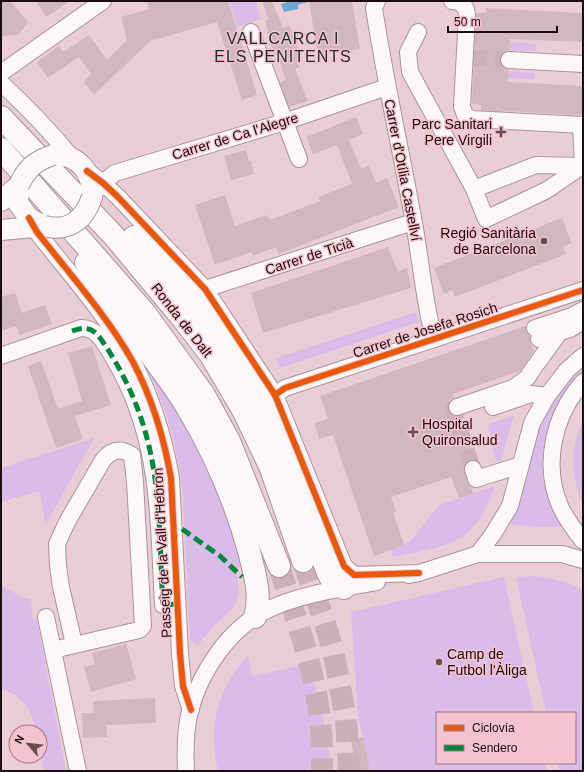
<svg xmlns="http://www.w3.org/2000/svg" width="584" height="772" viewBox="0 0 584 772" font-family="Helvetica,sans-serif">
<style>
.green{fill:#dabce8}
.water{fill:#72a5d2}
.building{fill:#cfb9be}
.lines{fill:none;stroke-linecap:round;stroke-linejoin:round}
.minor-tunnel{stroke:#cbb1b7;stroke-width:16;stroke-dasharray:16 8;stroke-linecap:butt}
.highway-tunnel{stroke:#cbb1b7;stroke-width:22;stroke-dasharray:22 11;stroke-linecap:butt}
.minor-casing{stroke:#aa959a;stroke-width:18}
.major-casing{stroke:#aa959a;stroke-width:22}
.highway-casing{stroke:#aa959a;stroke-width:24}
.minor{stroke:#fcf8f9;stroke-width:16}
.major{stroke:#fcf8f9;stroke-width:20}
.highway{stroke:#fcf8f9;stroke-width:22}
.major-bridge-casing{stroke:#aa959a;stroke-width:22;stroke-linecap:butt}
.major-bridge{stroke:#fcf8f9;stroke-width:20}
.quiet{stroke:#00873e;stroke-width:5;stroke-dasharray:10 5;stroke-linecap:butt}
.cycleway-casing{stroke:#f5c3cf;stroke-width:8}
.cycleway{stroke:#e8590c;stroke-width:6}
.poi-dot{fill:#644f55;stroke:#f5c3cf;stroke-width:1.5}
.labels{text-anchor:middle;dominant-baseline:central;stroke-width:3;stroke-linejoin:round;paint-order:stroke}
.poi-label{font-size:14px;fill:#1c0b10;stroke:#f5c3cf;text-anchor:end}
.street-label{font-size:14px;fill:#1c0b10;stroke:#f5c3cf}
.quarter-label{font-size:16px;letter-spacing:1px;fill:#10322d;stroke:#f5c3cf}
</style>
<rect width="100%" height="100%" fill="#eaced5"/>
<g class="green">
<path d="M229,1H260L256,3L261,19L237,27Z"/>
<path d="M510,42L536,44V51L509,50Z"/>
<path d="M508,71L535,73L534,80L508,78Z"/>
<path d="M416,312L419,322L280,368L276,358Z"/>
<path d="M140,353L168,388L222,495L243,567L237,568L239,593L236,603L230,611L212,628L198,645L190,641L183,499C179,447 164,399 140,353Z"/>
<path d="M583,366V373L577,380L552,423L564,527H536L510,524L518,505L538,432C549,406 563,385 583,366Z"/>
<path d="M514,415L501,461L497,462L492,446L494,445L487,425Z"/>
<path d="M583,420V504C570,476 570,448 583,420Z"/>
<path d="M94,438L46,524L39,491L1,502V468Z"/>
<path d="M495,486C474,546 449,545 393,557L391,550L404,545L410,541L437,508L440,505Z"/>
<path d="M535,576C552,578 568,582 583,590V771H559L558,763H575V713H546L516,577Z"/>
<path d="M504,577L534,713H437V763H545L547,771H357L351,740L363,737L358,717L351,612Z"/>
<path d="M1,585L23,598L31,599L33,619L37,620L66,771H44L40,751V732H36C32,710 24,697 2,689L1,683Z"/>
<path d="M248,655L252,676L308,664L322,712L331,765L300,771H218C208,726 217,690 248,655Z"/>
</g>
<path class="water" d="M291,1H308V2L298,5V9L284,12L281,4Z"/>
<g class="building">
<path d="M1,1H10L28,22L18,35L1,36Z"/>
<path d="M36,1H70L46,17Z"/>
<path d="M147,1H228L257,95L242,100L217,22L150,41L94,95L84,82L91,74L79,57L48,78L37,62L59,46L63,52L89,35L107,60L127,40L121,17L149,9Z"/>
<path d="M262,1H272L283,28L289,25L302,57L296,58L300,67L295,69L308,101L289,107L280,82L286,80L277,55H274L267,32H268L265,20L268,19Z"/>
<path d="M309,1H352L360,49L318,55Z"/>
<path d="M486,8L583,13V42L510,39L509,51H505L501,55L500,60L501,65L504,68L508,69V82L583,86V115L481,110V105L472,104L476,13H486Z"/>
<path d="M356,117L363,134L349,140L361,169L369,166L376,183L387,178L399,207L279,254L276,247L253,256L252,252L215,265L195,205L225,195L235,226L267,215L270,220L320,201L318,197L352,184L337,145L313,154L306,137Z"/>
<path d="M246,150L249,161H251L254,174L231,180L224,156Z"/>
<path d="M562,218L572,243L563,247L566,254L455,297L452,290L444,294L434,268Z"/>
<path d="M388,247L398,271L407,268L411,288L263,333L251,293Z"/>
<path d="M15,293L22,313L45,305L52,324L20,335L16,326L1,331V297Z"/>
<path d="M526,326V331L530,336V342L534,351L520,371L453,394L454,398L450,400L448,405V410L450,414L455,416H460L475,460H470L466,462L464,467L467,482L471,487L473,494L459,498L451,477L391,497L396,511L393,512L404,545L374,556L333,435L319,439L314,423L328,419L320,396Z"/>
<path d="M92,346L111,405L75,416L83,439L56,448L28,366L41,361L58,409L82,401L68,353Z"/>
<path d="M126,644L136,679L91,692L84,667L95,664L92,653Z"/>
<path d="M155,698L156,723L106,725L107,737L83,738L82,713H94L93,701Z"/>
<path d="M363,737L370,771H357L351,740Z"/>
</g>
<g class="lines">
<g class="minor-tunnel">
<path d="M471,58L509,60"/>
<path d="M457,407L453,409L473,469"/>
</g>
<g class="highway-tunnel">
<path d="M303,561L323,617L333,650L346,719L349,771"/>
<path d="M279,566C295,616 314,666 320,719C322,736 322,754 322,771"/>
</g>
<defs>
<g id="minor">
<path d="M377,1L374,8C385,80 401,151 414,223C421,262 424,301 434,339"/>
<path d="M452,1C460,1 466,5 467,14L462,107L465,115L472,119L583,125"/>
<path d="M251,32L299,159"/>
<path d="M418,32L408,52L410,72L474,189L536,165L582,166"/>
<path d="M509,60L583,64"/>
<path d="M1,73L103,1"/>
<path d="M1,83C27,107 51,132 73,159"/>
<path d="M581,125L583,166"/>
<path d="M87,171L103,183L118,197L205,289L275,395L344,566L354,575L419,573"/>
<path d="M474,189L486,219L547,190L582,166"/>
<path d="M97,190L103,183L115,173L278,124L387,87"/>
<path d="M29,218L37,232C69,273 108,317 133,362C152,398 164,438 171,478L180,653L183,686L191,710"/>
<path d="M205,289L413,222"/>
<path d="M535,328L572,316L583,310"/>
<path d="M539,339L570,329L583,321"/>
<path d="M1,356L81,328C98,328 105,344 113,357C161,437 158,516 163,605L176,604"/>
<path d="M538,362L559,333"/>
<path d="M583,382C553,416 542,466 561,508C567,520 575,531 583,541"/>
<path d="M275,395L285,388L583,290"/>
<path d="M457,407L513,388L527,378L535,366"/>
<path d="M493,407L531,394L547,396"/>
<path d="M473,469L476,479L521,465"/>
<path d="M478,554L493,534L510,506L532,423L547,396L567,370L583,356"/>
<path d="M409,575L419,573L478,554H562L583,560"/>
<path d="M46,617L78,771"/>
<path d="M53,650L139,630L143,626L135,482L132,455C121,448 112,449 103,460L67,522L57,544L58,566L61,587L74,644"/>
<path d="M186,771C185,751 185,731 190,711C200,672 229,629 265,611C299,594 340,589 377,582"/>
</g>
<g id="major">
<path d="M53,155C79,154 93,173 92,197"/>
<path d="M19,185L18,203L29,218L44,226"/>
<path d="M1,201L19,185"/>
<path d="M1,230L44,226"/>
</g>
<g id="highway">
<path d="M1,117L114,236L183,319L210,354L243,410L270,466L303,561"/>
<path d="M1,149L144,312L204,395L229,441L279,566"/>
<path d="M134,237L186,295L228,351L277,435L328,573L332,580L344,588"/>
<path d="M86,263C102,287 118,312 136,335C153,359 172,382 187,407C214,452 235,500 249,551C254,572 262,595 255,617"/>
</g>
</defs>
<use href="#minor" class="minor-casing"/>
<use href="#major" class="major-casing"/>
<use href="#highway" class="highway-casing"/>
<use href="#minor" class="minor"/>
<use href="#major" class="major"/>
<use href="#highway" class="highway"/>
<defs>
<g id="major-bridge">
<path d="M19,185C27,168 35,161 53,155"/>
<path d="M44,226C68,232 84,221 92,197"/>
</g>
</defs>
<use href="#major-bridge" class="major-bridge-casing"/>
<use href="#major-bridge" class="major-bridge"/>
<g class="quiet">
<path d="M582,64H583"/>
<path d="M72,331C83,327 90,327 98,335C126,374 145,418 153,466C161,511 160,559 163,605L176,604"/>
<path d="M182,529L220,556L242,577"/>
</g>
<defs>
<g id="cycleway">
<path d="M87,171L103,183L118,197L205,289L275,395L344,566L354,575L419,573"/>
<path d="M29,218L37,232C69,273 108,317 133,362C152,398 164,438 171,478L180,653L183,686L191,710"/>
<path d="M275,395L285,388L583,290"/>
</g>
</defs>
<use href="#cycleway" class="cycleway-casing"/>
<use href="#cycleway" class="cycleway"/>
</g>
<g class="poi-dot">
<path d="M499 126h4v4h4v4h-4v4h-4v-4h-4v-4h4z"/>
<circle cx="544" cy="241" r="4"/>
<path d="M411 426h4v4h4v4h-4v4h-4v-4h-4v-4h4z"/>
<circle cx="439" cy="662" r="4"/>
</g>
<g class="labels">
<g class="poi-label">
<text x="492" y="124">Parc Sanitari<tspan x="492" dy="16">Pere Virgili</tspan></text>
<text x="536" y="233">Regió Sanitària<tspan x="536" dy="16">de Barcelona</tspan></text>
<text x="422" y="424" text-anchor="start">Hospital<tspan x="422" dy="16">Quironsalud</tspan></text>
<text x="447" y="654" text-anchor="start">Camp de<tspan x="447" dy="16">Futbol l'Àliga</tspan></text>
</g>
<g class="street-label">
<text transform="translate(235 136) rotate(-17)">Carrer de Ca l'Alegre</text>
<text transform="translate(403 170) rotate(79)">Carrer d'Otília Castellví</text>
<text transform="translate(309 256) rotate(-18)">Carrer de Ticià</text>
<text transform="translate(182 320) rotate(52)">Ronda de Dalt</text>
<text transform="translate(425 330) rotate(-18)">Carrer de Josefa Rosich</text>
<text transform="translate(162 553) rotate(-93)">Passeig de la Vall d'Hebron</text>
</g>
<g class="quarter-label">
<text x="283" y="38">VALLCARCA I<tspan x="283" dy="18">ELS PENITENTS</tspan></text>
</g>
</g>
<rect width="584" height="772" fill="none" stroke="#1c0b10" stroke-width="4"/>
<rect x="436" y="712" width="140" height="52" fill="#f5c3cf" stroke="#9e7983"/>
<rect x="444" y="725" width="20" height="6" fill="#e8590c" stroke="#9e7983"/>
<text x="472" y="732" font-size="12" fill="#1c0b10">Ciclovía</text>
<rect x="444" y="745" width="20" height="6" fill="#00873e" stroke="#9e7983"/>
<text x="472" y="752" font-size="12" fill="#1c0b10">Sendero</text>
<g transform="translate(28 744) rotate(298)"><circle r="19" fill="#f5c3cf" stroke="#9e7983"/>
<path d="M0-3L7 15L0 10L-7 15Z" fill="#644f55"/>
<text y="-6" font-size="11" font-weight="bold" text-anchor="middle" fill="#1c0b10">N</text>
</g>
<path d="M448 26v6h109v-6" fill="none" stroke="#1c0b10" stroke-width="2"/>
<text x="454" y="26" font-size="12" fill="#1c0b10" stroke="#f5c3cf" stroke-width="3" paint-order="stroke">50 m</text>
</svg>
